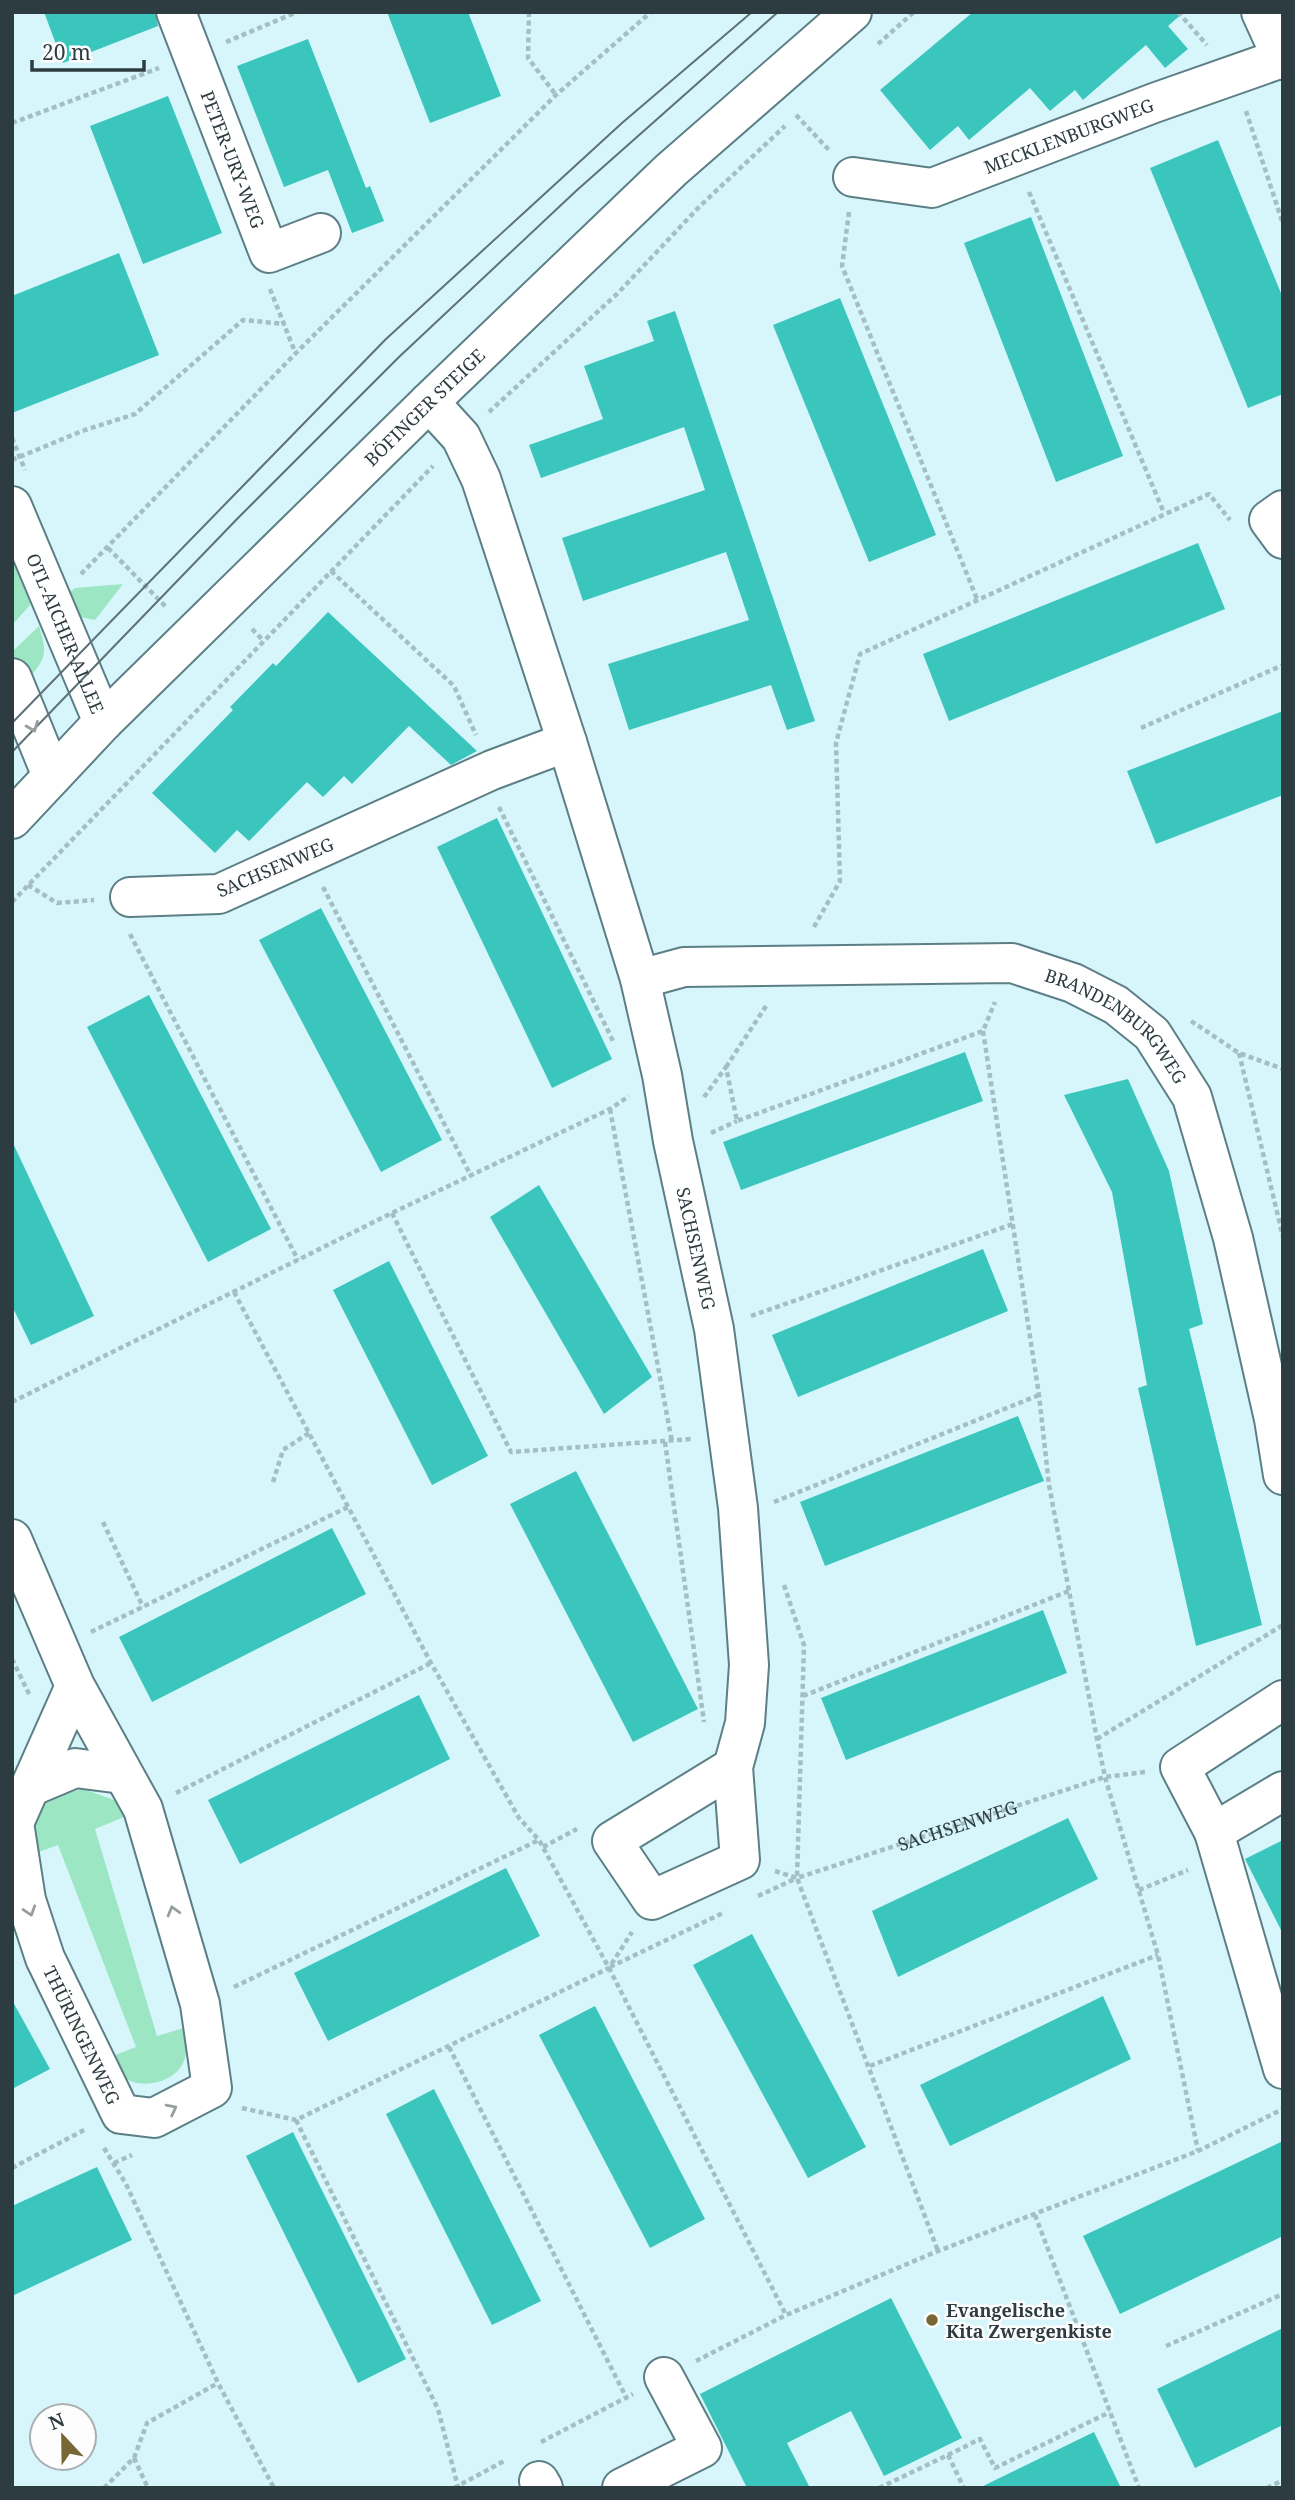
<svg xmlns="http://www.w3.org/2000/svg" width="1295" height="2500" viewBox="0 0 1295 2500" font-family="'Noto Serif',serif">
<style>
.green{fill:#9de6c4}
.building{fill:#3ac6bd}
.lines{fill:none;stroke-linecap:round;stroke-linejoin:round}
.minor-casing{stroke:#5c7f86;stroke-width:42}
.path{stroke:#a4bec3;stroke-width:4.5;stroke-dasharray:5 3.5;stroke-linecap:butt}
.minor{stroke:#fff;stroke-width:38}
.tram{stroke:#5e7176;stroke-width:2}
.oneway{stroke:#969ea0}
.poi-dot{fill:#776734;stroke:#fdfdfd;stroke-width:2.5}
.labels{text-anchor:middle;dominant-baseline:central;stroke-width:5;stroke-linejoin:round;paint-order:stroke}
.street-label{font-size:18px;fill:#2d3c40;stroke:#fdfdfd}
.poi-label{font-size:18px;font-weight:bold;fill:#2d3c40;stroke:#fdfdfd;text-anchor:start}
</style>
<rect width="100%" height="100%" fill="#d7f6fc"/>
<g class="green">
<path d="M12,558L31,604L12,625Z"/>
<path d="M123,584L95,620L74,616L65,596L75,588Z"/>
<path d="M39,626C48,655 46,659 26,681L12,663V652Z"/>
<path d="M83,1789L117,1801L124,1817L95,1829L157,2036L187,2027C187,2040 188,2054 182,2065C171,2084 138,2090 122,2076C117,2072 113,2063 110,2057L136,2047L58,1845L33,1854L31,1823L50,1797Z"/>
</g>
<g class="building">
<path d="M44,12H155L158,26L63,63Z"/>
<path d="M387,12H468L501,96L430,123Z"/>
<path d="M973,12H1184L1168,26L1188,49L1165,68L1146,45L1083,100L1075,90L1050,111L1030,88L969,140L958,126L930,150L880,90Z"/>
<path d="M308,39L366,188L370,186L384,221L352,233L328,170L284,187L237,66Z"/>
<path d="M168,96L222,233L143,264L90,126Z"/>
<path d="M1218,140L1283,298V394L1248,408L1150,168Z"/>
<path d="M1031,217L1123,456L1056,482L964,243Z"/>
<path d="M119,253L159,355L12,413V296Z"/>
<path d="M840,298L936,535L869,562L773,325Z"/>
<path d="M675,311L815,721L787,730L771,685L629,730L608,664L749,620L726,552L583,601L562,538L705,490L684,427L541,478L529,445L603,419L584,366L654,341L647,321Z"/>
<path d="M1198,543L1225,609L949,721L923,654Z"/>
<path d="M328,612L477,751L451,765L409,726L352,784L344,776L323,797L307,782L249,841L237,830L215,853L152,793L233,710L230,707L273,663L276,666Z"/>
<path d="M1283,711V795L1156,844L1127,771Z"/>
<path d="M497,818L612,1059L552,1088L437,847Z"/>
<path d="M321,908L442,1140L381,1172L259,940Z"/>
<path d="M149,995L271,1229L208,1262L87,1027Z"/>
<path d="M965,1052L983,1101L741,1190L723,1142Z"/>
<path d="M1128,1079L1169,1171L1203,1324L1189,1329L1262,1625L1196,1646L1138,1388L1147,1385L1112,1192L1064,1095Z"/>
<path d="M12,1141L94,1316L31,1345L12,1306Z"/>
<path d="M539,1185L652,1377L604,1414L490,1217Z"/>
<path d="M983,1249L1008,1311L798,1397L772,1335Z"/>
<path d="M389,1261L488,1456L432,1485L333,1290Z"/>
<path d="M1018,1416L1044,1481L825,1566L800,1502Z"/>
<path d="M576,1471L698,1709L633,1742L510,1504Z"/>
<path d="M332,1528L366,1594L152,1702L119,1637Z"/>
<path d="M1043,1610L1067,1673L846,1760L821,1698Z"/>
<path d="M419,1695L450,1759L240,1864L208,1800Z"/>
<path d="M1068,1818L1098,1879L898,1977L872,1911Z"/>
<path d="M1283,1840V1934L1245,1859Z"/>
<path d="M506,1868L540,1936L328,2041L294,1973Z"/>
<path d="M752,1934L866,2147L808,2178L693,1965Z"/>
<path d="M1103,1996L1131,2059L950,2146L920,2085Z"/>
<path d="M12,2000L50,2069L12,2089Z"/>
<path d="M595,2006L705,2219L650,2248L539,2035Z"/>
<path d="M434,2089L541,2301L492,2325L386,2114Z"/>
<path d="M293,2132L406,2359L358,2383L246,2156Z"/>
<path d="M1283,2141V2236L1120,2314L1083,2236Z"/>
<path d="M97,2167L132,2240L12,2296V2206Z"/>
<path d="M891,2298L962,2438L884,2476L851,2411L787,2443L810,2488H747L700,2394Z"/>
<path d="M1283,2328V2425L1195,2468L1157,2389Z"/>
<path d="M1094,2432L1121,2488H979Z"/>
</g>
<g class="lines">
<defs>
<g id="minor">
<path id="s2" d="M176,12L269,253L321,233"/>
<path d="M1261,12L1283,60"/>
<path id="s3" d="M853,177L932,188L1154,103L1282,58"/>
<path id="s4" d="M429,402L461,437L481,479L567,742L640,979L662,1075L673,1141L714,1329L738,1508L749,1665L745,1723L733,1767L612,1841L652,1900L740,1860L733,1767"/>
<path id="s5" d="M12,506L103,722"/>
<path d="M1283,510L1269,520L1283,539"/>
<path d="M12,678L52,776"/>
<path id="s6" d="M12,819L103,722L429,402L671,170L852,12"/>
<path d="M130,897L219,894L492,770L567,742"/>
<path id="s7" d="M640,979L684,967L1012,963L1073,983L1116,1005L1152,1034L1192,1097L1233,1238L1274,1419L1283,1475"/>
<path d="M12,1539L75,1686L143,1809L200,2004L212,2088L154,2118L121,2114L45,1958L26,1900L14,1823L75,1686"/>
<path d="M1283,1700L1180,1767L1214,1832L1283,1791"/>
<path d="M30,1787L75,1768L122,1774"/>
<path d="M1214,1832L1283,2069"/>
<path d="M539,2481L543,2488"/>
<path d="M622,2488L702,2448L664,2377"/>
</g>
</defs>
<use href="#minor" class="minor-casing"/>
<g class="path">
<path d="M529,12L528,58L556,95"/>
<path d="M1178,12L1207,45"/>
<path d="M226,42L297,12"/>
<path d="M878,44L914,12"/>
<path d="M1246,111L1283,224"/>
<path d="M796,115L829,150"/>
<path d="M12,123L159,68"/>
<path d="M1029,192L1164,513"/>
<path d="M849,212L842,266L977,599"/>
<path d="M270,289L295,352"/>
<path d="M489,412L618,293L700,206L785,126"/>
<path d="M12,438L25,470"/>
<path d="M12,460L82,431L135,414L243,320L285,324"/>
<path d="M108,548L167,608"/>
<path d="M331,571L454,686L476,735"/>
<path d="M81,574L296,353L556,95L651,12"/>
<path d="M252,629L264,641"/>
<path d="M1141,728L1283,665"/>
<path d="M499,807L613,1041"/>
<path d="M28,885L57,903L94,900"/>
<path d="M323,887L471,1176"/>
<path d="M12,902L433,466"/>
<path d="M814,927L840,881L836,743L860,654L1209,494L1230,520"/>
<path d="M130,934L298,1260"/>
<path d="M1191,1021L1239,1053L1283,1069"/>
<path d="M983,1031L1039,1395L1049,1485L1097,1739L1105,1777L1158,1955L1198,2151"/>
<path d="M1239,1053L1283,1237"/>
<path d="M726,1067L768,1003"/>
<path d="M704,1097L726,1067L737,1121L983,1031L995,1002"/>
<path d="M610,1109L672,1442"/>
<path d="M711,1133L737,1121"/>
<path d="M392,1213L511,1452L691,1439"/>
<path d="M234,1292L431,1663L519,1818L539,1840L609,1968L786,2315"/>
<path d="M751,1316L1013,1224"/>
<path d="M12,1402L392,1213L610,1109L629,1096"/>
<path d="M665,1442L704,1722"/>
<path d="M273,1482L283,1450L309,1433"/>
<path d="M774,1502L1039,1395"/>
<path d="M103,1522L143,1607"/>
<path d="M784,1585L804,1645L797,1878L938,2251"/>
<path d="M91,1632L348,1507"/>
<path d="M12,1659L30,1696"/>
<path d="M803,1696L1069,1591"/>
<path d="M1097,1739L1283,1625"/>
<path d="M176,1793L431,1663"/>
<path d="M543,1847L577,1829"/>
<path id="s1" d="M775,1871L797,1878L1105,1777L1145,1772"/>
<path d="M1139,1890L1188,1870"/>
<path d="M758,1896L797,1878"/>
<path d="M610,1967L725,1912"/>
<path d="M234,1987L539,1840"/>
<path d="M449,2047L626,2397"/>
<path d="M870,2066L1158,1955"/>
<path d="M242,2108L296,2120L609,1968L632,1932"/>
<path d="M296,2120L438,2409L458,2487"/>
<path d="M104,2148L126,2184L218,2383L274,2488"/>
<path d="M114,2163L132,2155"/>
<path d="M12,2168L86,2129"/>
<path d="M1035,2215L1139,2488"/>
<path d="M1166,2346L1283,2294"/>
<path d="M696,2361L786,2315L938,2251L1198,2151L1283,2109"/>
<path d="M541,2442L633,2394"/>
<path d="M948,2455L980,2439L995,2468L1110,2412"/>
<path d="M134,2458L148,2488"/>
<path d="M104,2488L134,2458L147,2423L218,2383"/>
<path d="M454,2488L506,2460"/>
<path d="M879,2488L948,2455L964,2488"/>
<path d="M1267,2488L1283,2480"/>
</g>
<use href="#minor" class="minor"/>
<g class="tram">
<path d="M12,723L386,339L622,123L752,12"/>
<path d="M12,752L238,518L399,357L576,191L778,12"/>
</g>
</g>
<defs><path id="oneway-chevron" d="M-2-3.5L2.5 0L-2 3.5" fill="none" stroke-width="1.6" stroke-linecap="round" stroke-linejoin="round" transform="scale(1.75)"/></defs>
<g class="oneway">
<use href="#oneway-chevron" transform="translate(33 727) rotate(68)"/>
<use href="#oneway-chevron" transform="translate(30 1911) rotate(72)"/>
<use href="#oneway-chevron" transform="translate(173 1911) rotate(-106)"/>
<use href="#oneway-chevron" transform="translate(172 2109) rotate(-27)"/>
</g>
<circle class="poi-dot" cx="932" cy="2320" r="7"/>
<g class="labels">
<g class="street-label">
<text stroke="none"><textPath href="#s3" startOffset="226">MECKLENBURGWEG</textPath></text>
<text stroke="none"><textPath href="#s2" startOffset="158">PETER-URY-WEG</textPath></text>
<text stroke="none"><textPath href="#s6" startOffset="583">BÖFINGER STEIGE</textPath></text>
<text stroke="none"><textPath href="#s5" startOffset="138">OTL-AICHER-ALLEE</textPath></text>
<text transform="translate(275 867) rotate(-23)">SACHSENWEG</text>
<text stroke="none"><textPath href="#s7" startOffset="499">BRANDENBURGWEG</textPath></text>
<text stroke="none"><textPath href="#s4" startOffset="894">SACHSENWEG</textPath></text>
<text stroke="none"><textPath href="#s1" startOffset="192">SACHSENWEG</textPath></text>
<text transform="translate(82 2035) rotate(64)">THÜRINGENWEG</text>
</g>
<g class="poi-label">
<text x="946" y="2310">Evangelische<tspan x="946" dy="21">Kita Zwergenkiste</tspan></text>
</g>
</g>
<rect width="1295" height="2500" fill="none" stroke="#2d3c40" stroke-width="28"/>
<g transform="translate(63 2437) rotate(338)"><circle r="33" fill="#fdfdfd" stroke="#aab0b1" stroke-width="2"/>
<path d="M0-5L12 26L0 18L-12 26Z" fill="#776734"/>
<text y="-10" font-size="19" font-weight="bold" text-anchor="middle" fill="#2d3c40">N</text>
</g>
<path d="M32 60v10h112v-10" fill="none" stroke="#2d3c40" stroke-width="3.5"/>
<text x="42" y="60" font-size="21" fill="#2d3c40" stroke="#fdfdfd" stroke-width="5" paint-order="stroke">20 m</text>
</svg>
